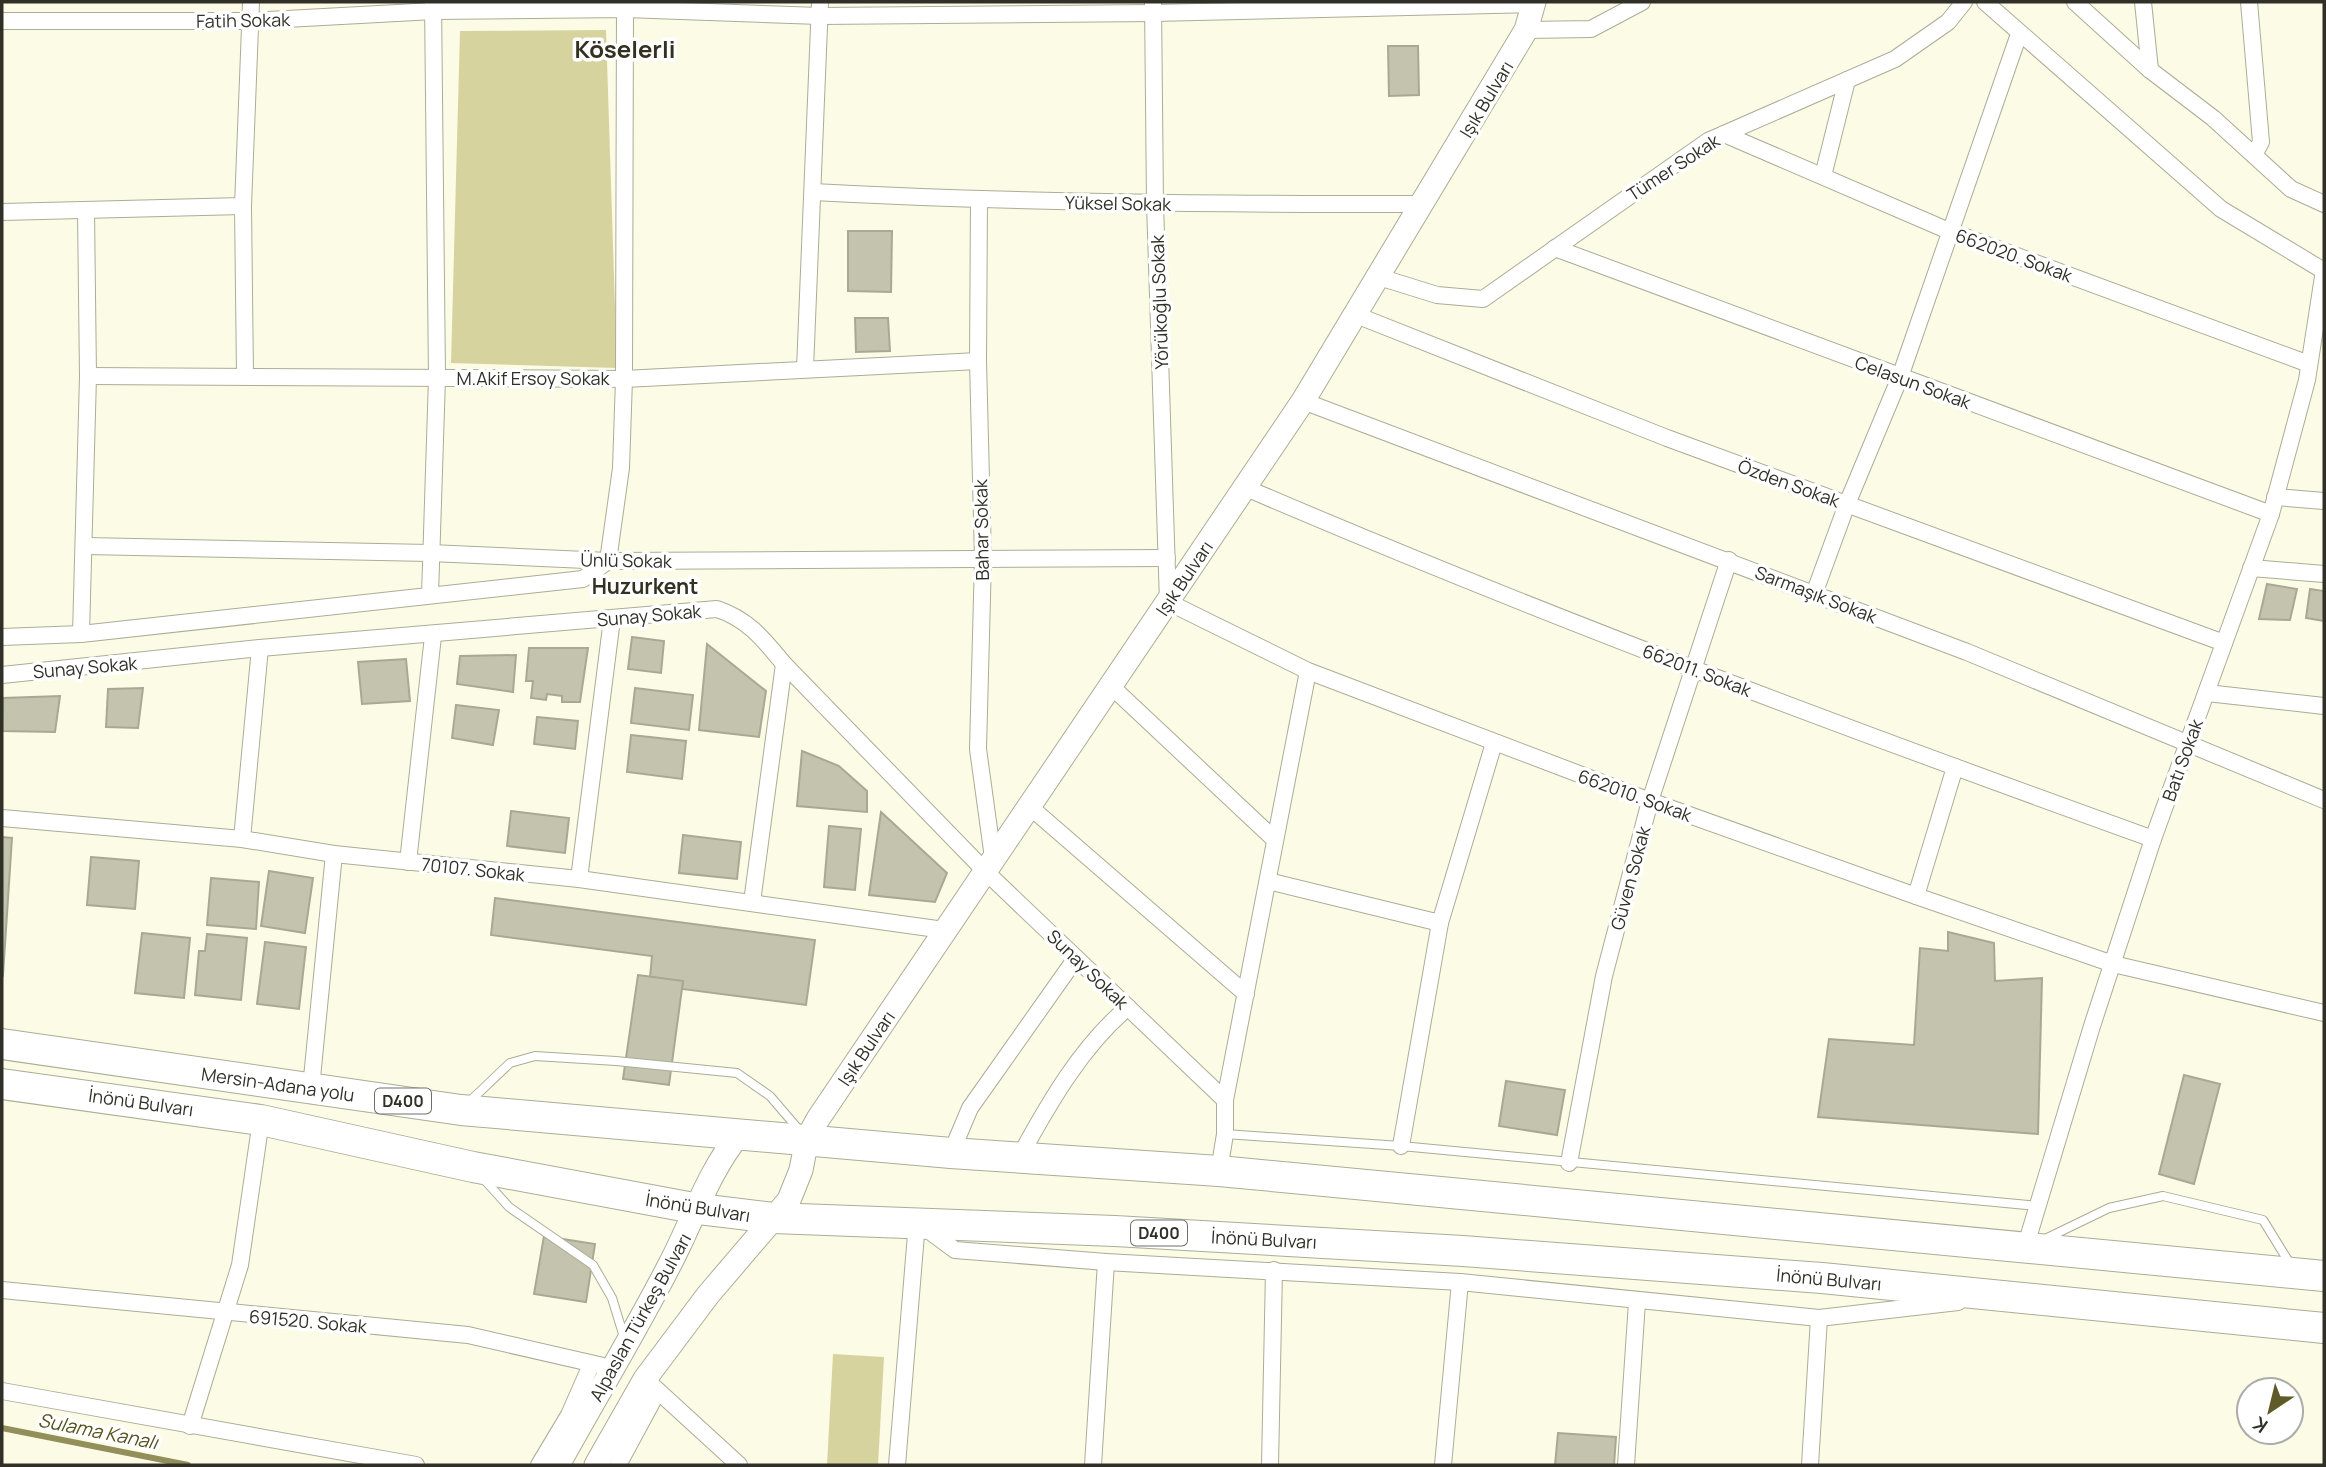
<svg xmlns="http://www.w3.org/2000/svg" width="2326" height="1467" viewBox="0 0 2326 1467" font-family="Manrope,sans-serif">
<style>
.green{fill:#d6d39f}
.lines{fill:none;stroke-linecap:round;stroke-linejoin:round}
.stream{stroke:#928f5a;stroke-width:6}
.building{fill:#c3c3ae;stroke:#a8a894;stroke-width:2}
.lane-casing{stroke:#acac97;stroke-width:10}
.street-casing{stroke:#acac97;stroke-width:18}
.secondary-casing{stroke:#acac97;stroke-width:25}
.highway-casing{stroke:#acac97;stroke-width:32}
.lane{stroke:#fff;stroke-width:8}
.street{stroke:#fff;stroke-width:16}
.secondary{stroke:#fff;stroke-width:23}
.highway{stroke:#fff;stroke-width:30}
.labels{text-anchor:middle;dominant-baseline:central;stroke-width:7;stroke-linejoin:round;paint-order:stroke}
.shield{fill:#fff;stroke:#6e6e68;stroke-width:2}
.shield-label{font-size:16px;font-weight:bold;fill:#303028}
.street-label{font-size:18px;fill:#303028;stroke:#fff}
.water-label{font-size:19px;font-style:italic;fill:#55521c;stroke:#fff}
.quarter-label{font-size:21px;font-weight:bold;fill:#333221;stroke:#fff}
.district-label{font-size:24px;font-weight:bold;fill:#333221;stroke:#fff}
</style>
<rect width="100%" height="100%" fill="#fcfbe6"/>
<g class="green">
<path d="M606,30L617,368L451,363L460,31Z"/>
<path d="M833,1354L884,1357L878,1465H827Z"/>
</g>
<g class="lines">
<path class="stream" d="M2,1428L188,1465"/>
</g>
<g class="building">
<path d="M1388,46H1418L1419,95L1389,96Z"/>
<path d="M848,231H892L891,292L848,291Z"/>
<path d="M855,318H888L890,351L856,352Z"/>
<path d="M2267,584L2297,589L2290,620L2259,619Z"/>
<path d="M2310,589L2324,591V621L2306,618Z"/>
<path d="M632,637L664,641L661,673L628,669Z"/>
<path d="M707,644L766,691L759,737L699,730Z"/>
<path d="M529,648H588L580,702H562V696L547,694L546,700L531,698L533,681H526Z"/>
<path d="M516,655L513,692L457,684L460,656Z"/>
<path d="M406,659L410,701L362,704L358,662Z"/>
<path d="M143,688L138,728L106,727L108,689Z"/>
<path d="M635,688L693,695L689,730L631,723Z"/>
<path d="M60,696L55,732L2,731L3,698Z"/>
<path d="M456,705L499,710L493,745L452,738Z"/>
<path d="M537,717L578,721L575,749L534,744Z"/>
<path d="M631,735L686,741L682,779L627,772Z"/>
<path d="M802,751L839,766L867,791V812L797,806Z"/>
<path d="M511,811L569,818L565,853L507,846Z"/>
<path d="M881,812L947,873L935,902L869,895Z"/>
<path d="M829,826L861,829L855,890L824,887Z"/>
<path d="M683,835L741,842L737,879L679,873Z"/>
<path d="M2,837L12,838L3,975L2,974Z"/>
<path d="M91,857L139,861L135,909L87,905Z"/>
<path d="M269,871L313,878L305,933L261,926Z"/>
<path d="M211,878L259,882L256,929L207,925Z"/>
<path d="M495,898L815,940L806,1005L682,989L683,981L650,977L652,956L491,935Z"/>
<path d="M1948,932L1994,943L1995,981L2042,978L2038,1134L1818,1117L1829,1039L1914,1045L1920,948L1948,951Z"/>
<path d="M142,933L190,938L184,998L135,993Z"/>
<path d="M207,934L247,938L241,1000L195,995L199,951H205Z"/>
<path d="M265,942L306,947L299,1009L257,1004Z"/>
<path d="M638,975L683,981L669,1085L623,1079Z"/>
<path d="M2184,1075L2220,1084L2194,1184L2159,1174Z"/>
<path d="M1506,1081L1565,1090L1557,1135L1499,1126Z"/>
<path d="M544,1236L595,1244L586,1302L534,1294Z"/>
<path d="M1558,1433L1616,1437L1614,1465H1555Z"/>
</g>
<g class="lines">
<defs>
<g id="lane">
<path d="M469,1102L510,1063L535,1056L616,1061L737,1073L770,1096L800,1131"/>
<path d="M1225,1134L1401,1146L2038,1206"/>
<path d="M482,1177L509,1207L593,1265L612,1298L624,1337"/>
<path d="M2045,1239L2109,1208L2163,1196L2263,1220L2292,1267"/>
</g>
<g id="street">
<path d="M1153,2L1155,204L1168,602L1308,671L1650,801L1916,896L2113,964L2324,1013"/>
<path d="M1985,2L2221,209L2324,271"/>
<path d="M2075,2L2150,70L2213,118L2291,189L2324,204"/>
<path d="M2143,2L2150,70"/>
<path d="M2249,2L2261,142L2254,155"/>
<path d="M2,21H251L434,11L625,9L820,16L1154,13L1533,4"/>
<path d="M1526,30L1591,29L1642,2"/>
<path d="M1724,134L1949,231L2309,364"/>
<path d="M1823,176L1847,80"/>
<path d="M813,192C1016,203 1219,204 1423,204"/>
<path d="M979,201L978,361L983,559L978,749L993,858"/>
<path d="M2,212L243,206"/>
<path d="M1555,248L2271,514"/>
<path d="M1379,277L1437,295L1483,299L1708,141L1895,59L1948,22L1964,2"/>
<path d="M1356,315L1667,438L2224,643"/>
<path d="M805,369L820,2"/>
<path d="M245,375L243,206L251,2"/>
<path d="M88,376L624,379L978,361"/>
<path d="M1303,401L1967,652L2324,800"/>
<path d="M1246,488C1544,616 1848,729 2153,839"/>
<path d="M2275,497L2324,501"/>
<path d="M86,546L430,553L608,561L1167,558"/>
<path d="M2251,568L2324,574"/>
<path d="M1814,594L1847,504L1900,377L2019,34"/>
<path d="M430,595L437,378L433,2"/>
<path d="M81,634L88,376L86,211"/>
<path d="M2,637L81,634L583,579L608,561L621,468L624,379L625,2"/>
<path d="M2,675L260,648L717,609C748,619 764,640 784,664L985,871L1225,1100"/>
<path d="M1111,686L1275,840"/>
<path d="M2207,693L2324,706"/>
<path d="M1029,806L1246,994"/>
<path d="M2,818L242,839L334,854L579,879L944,930"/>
<path d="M242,839L260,648"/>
<path d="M408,862L433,636"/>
<path d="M579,879L612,619"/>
<path d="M1268,881L1440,923"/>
<path d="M1916,896L1955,767"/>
<path d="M752,902L784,664"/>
<path d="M311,1088L334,854"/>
<path d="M1401,1146L1440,923L1494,743"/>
<path d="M951,1153L970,1108L1076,958"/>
<path d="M1020,1156C1049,1103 1081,1047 1128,1007"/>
<path d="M1569,1163L1604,976L1650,801L1729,560"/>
<path d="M1219,1171L1225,1134V1100L1308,671"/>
<path d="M924,1227L955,1250L1106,1262L1460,1282L1819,1318L1958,1302"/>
<path d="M2025,1248L2092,1026L2153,839L2271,514L2307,380L2324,270"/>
<path d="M2,1290L468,1335L612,1368"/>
<path d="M645,1379L739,1465"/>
<path d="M2,1391L416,1465"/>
<path d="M190,1426L240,1265L261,1120"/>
<path d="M539,1465L569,1415L591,1365"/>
<path d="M618,1465L658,1391"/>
<path d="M897,1465L917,1222"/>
<path d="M1093,1465L1106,1262"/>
<path d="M1270,1465L1274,1270"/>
<path d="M1443,1465L1460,1282"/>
<path d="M1626,1465L1637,1302"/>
<path d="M1810,1465L1819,1318"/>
</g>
<g id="secondary">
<path d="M558,1465C595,1398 635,1332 670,1264C693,1220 708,1172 740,1133"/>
<path d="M596,1465L645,1379L708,1295L789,1200L801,1170L807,1139L818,1119L1303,401L1526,30L1534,2"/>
</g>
<g id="highway">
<path d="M2,1044L461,1110L951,1153L1219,1171L2324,1276"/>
<path d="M2,1084L261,1120L473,1167L699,1209L773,1218L1115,1231L1463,1251L1822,1278L2324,1328"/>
</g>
</defs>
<use href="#lane" class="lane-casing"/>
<use href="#street" class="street-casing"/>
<use href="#secondary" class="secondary-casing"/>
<use href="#highway" class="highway-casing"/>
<use href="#lane" class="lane"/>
<use href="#street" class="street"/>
<use href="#secondary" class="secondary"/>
<use href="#highway" class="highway"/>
</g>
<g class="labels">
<g class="shield">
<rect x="375" y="1088.5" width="56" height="25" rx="5"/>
<rect x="1131" y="1220.5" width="56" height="25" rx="5"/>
</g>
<g class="shield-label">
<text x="403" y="1101">D400</text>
<text x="1159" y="1233">D400</text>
</g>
<g class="street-label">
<text transform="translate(243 20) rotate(-1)">Fatih Sokak</text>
<text transform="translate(1486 99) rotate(-59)">Işık Bulvarı</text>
<text transform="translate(1673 167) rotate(-33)">Tümer Sokak</text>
<text transform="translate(1118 203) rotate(1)">Yüksel Sokak</text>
<text transform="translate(2014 255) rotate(20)">662020. Sokak</text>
<text transform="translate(1159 302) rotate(-92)">Yörükoğlu Sokak</text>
<text x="533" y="378">M.Akif Ersoy Sokak</text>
<text transform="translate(1913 382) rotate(20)">Celasun Sokak</text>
<text transform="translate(1789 483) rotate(20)">Özden Sokak</text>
<text transform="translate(981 530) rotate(-91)">Bahar Sokak</text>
<text transform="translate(626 560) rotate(1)">Ünlü Sokak</text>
<text transform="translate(1184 578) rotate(-56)">Işık Bulvarı</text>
<text transform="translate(1816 594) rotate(21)">Sarmaşık Sokak</text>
<text transform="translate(649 615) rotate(-5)">Sunay Sokak</text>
<text transform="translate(85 667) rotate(-5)">Sunay Sokak</text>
<text transform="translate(1697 670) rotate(21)">662011. Sokak</text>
<text transform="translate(2182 760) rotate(-70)">Batı Sokak</text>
<text transform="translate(1635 795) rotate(20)">662010. Sokak</text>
<text transform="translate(473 869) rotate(6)">70107. Sokak</text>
<text transform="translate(1630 878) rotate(-75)">Güven Sokak</text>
<text transform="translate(1088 969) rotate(44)">Sunay Sokak</text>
<text transform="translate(866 1048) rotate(-56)">Işık Bulvarı</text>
<text transform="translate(278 1084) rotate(8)">Mersin-Adana yolu</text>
<text transform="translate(141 1102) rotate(8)">İnönü Bulvarı</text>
<text transform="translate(698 1207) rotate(9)">İnönü Bulvarı</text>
<text transform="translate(1264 1239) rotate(3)">İnönü Bulvarı</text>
<text transform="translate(1829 1279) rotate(5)">İnönü Bulvarı</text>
<text transform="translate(640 1317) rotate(-61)">Alpaslan Türkeş Bulvarı</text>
<text transform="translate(308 1321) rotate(5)">691520. Sokak</text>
</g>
<g class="water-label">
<text transform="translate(98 1431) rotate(11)">Sulama Kanalı</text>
</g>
<g class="quarter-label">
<text x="645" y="586">Huzurkent</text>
</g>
<g class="district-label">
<text x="625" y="48">Köselerli</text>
</g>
</g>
<rect width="2326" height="1467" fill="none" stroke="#303028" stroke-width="7"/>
<g transform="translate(2270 1411) rotate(215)"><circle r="33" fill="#ffffff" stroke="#acaca9" stroke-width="2"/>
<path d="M0-5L12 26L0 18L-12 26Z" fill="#5f5b28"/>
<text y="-10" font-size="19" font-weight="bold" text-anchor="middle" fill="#303028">K</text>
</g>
</svg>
